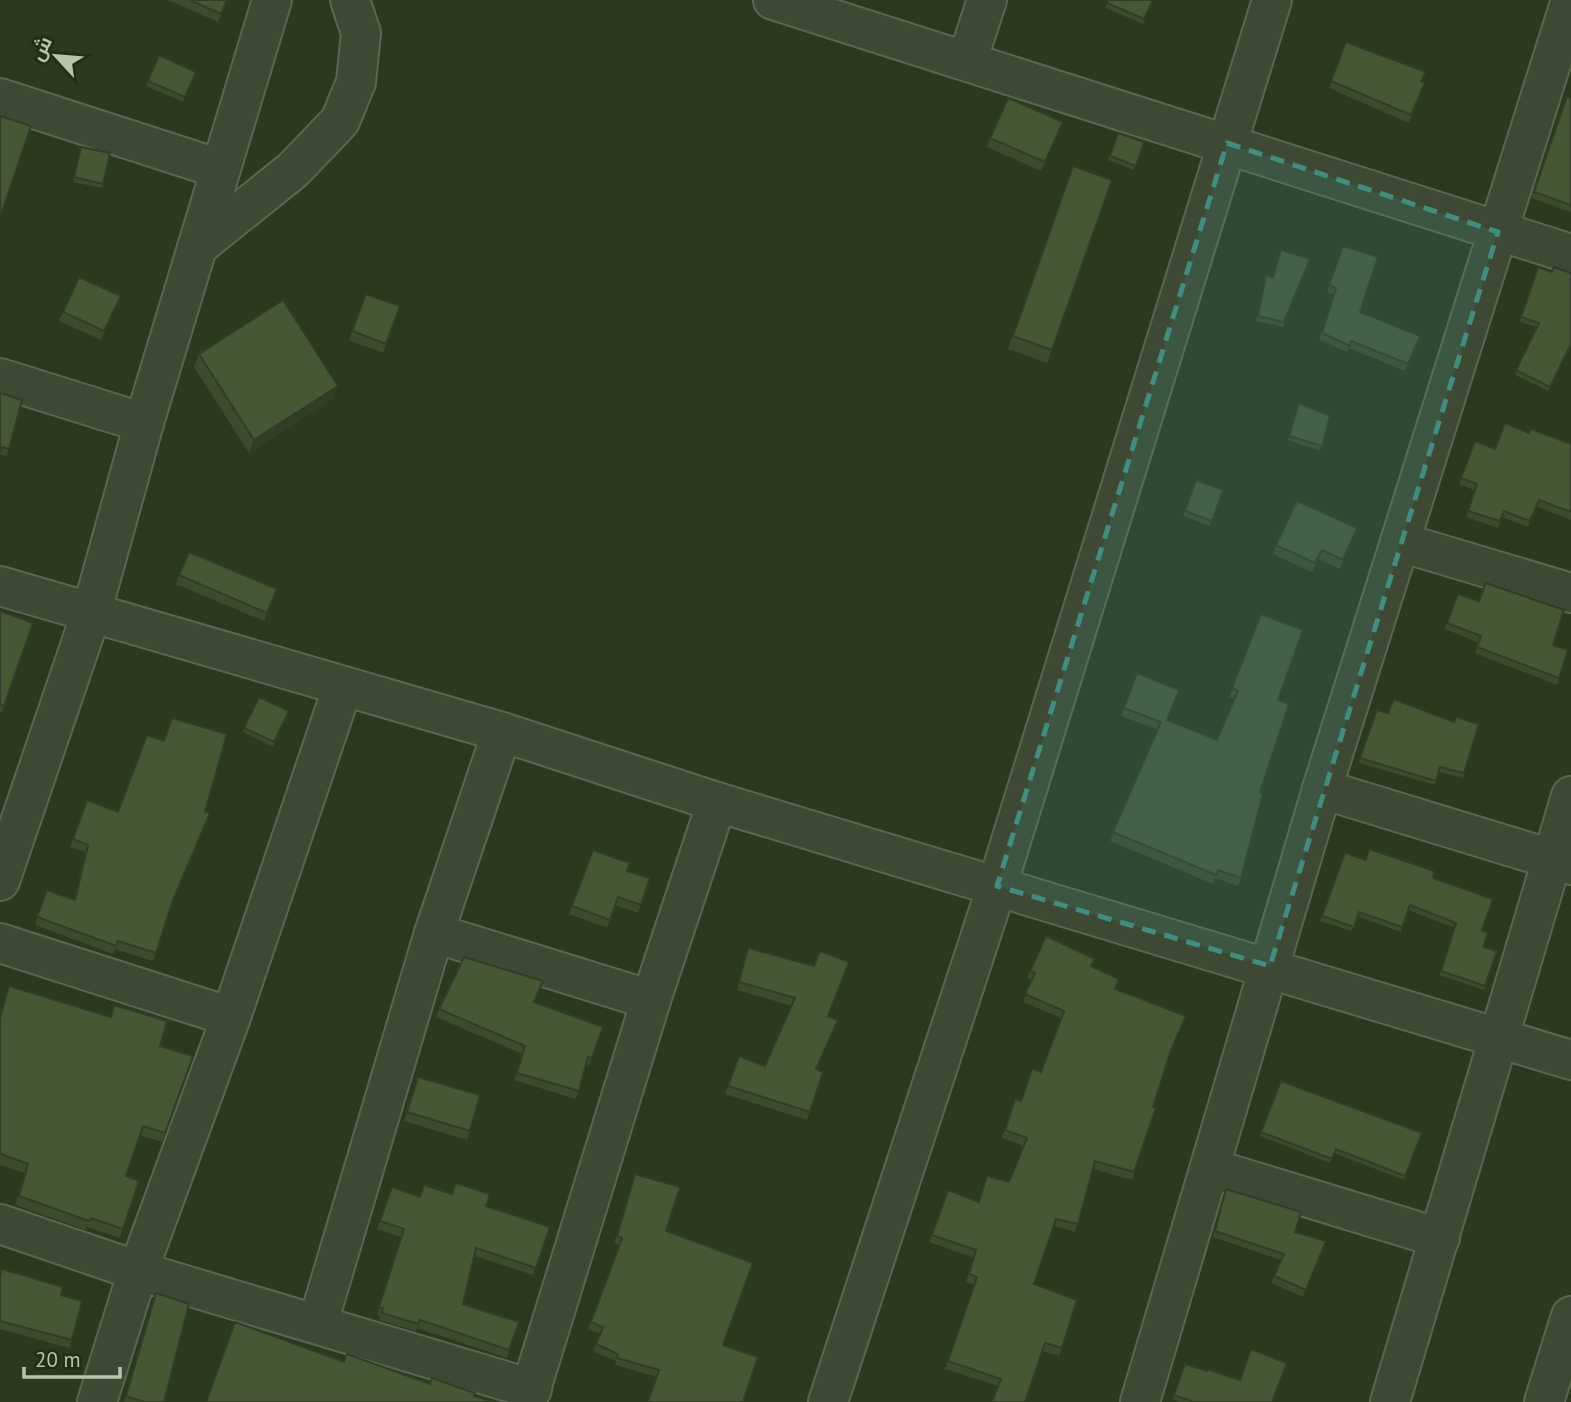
<svg xmlns="http://www.w3.org/2000/svg" width="1571" height="1402" viewBox="0 0 1571 1402" font-family="'PT Sans',Cairo,sans-serif">
<style>
.lines{fill:none;stroke-linecap:round;stroke-linejoin:round}
.minor-casing{stroke:#5a674f;stroke-width:42}
.minor{stroke:#3d4932;stroke-width:38}
.wall{fill:#3c4b2e}
.shaded-wall{fill:#313d26}
.building{fill:#465736;stroke:#313d26;stroke-width:2}
.marked{fill:#418e80;fill-opacity:0.2;stroke:#418e80;stroke-width:5;stroke-dasharray:14 9;stroke-linejoin:round}
</style>
<rect width="100%" height="100%" fill="#2b391e"/>
<g class="lines">
<defs>
<g id="minor">
<path d="M773,0L1571,254"/>
<path d="M967,61L987,0"/>
<path d="M0,98L220,169"/>
<path d="M197,247L293,170L340,121L356,82L361,33L350,0"/>
<path d="M0,378L144,423"/>
<path d="M1400,542L1571,593"/>
<path d="M0,586L502,732L717,802L1571,1060"/>
<path d="M1322,789L1571,865"/>
<path d="M0,881L91,614L144,423L272,0"/>
<path d="M434,933L651,1000"/>
<path d="M0,943L231,1017"/>
<path d="M1210,1168L1440,1238"/>
<path d="M0,1224L138,1271L532,1389"/>
<path d="M318,1323L434,933L502,732"/>
<path d="M97,1402L138,1271L231,1017L343,686"/>
<path d="M527,1402L651,1000L717,802"/>
<path d="M828,1402L997,886L1272,0"/>
<path d="M1140,1402L1322,789L1571,0"/>
<path d="M1390,1402L1571,796"/>
<path d="M1544,1402L1571,1316"/>
</g>
</defs>
<use href="#minor" class="minor-casing"/>
<use href="#minor" class="minor"/>
</g>
<g class="wall">
<path d="M168,0H228L218,22Z"/>
<path d="M1108,0H1153L1143,24L1105,8Z"/>
<path d="M1346,42L1425,83L1409,123L1329,88Z"/>
<path d="M159,55L196,72L183,102L146,86Z"/>
<path d="M1567,96L1571,98V212L1531,198Z"/>
<path d="M1060,130L1041,171L987,147L990,138Z"/>
<path d="M1118,133L1144,142L1134,170L1108,160Z"/>
<path d="M81,147L103,184L102,188L73,182Z"/>
<path d="M1073,166L1112,180L1047,363L1008,349Z"/>
<path d="M1343,246L1360,312L1420,336L1405,371L1349,348L1347,352L1319,340L1334,294L1327,292Z"/>
<path d="M1310,259L1283,327L1256,321L1266,275L1273,277Z"/>
<path d="M1536,271L1552,272L1571,345L1548,391L1515,375L1537,327L1520,322Z"/>
<path d="M366,294L400,306L383,353L349,340Z"/>
<path d="M117,305L101,340L59,321L63,312Z"/>
<path d="M199,354L333,399L249,453L194,367Z"/>
<path d="M0,393L9,449L6,456L0,454Z"/>
<path d="M1299,403L1330,416L1320,451L1288,440Z"/>
<path d="M1529,433L1571,444V520L1536,506L1528,527L1502,517L1498,528L1466,517L1474,490L1459,484L1475,441L1495,449Z"/>
<path d="M1196,480L1223,490L1210,526L1183,516Z"/>
<path d="M1357,528L1340,569L1318,559L1312,572L1273,554L1276,545Z"/>
<path d="M179,575L277,589L264,621L176,584Z"/>
<path d="M1458,594L1553,645L1568,650L1557,685L1475,653L1479,643L1445,629Z"/>
<path d="M0,611L4,706L2,713L0,712Z"/>
<path d="M1261,614L1278,700L1260,792L1241,878L1238,886L1215,878L1213,884L1110,841L1158,730L1121,716L1137,673L1167,721L1217,740L1234,699L1229,697Z"/>
<path d="M1377,710L1388,713L1454,722L1479,724L1463,778L1439,772L1435,785L1359,763Z"/>
<path d="M289,711L273,747L243,732L244,728Z"/>
<path d="M87,800L171,904L153,961L115,949L113,954L35,925L47,890L74,900L85,852L70,847Z"/>
<path d="M593,850L627,871L650,878L638,913L615,905L607,928L569,914Z"/>
<path d="M1345,853L1366,859L1433,878L1483,947L1497,951L1484,990L1439,975L1455,928L1408,910L1401,932L1357,916L1352,931L1320,921Z"/>
<path d="M748,948L829,1016L835,1028L816,1069L823,1072L807,1120L725,1094L739,1056L765,1066L792,1006L737,990Z"/>
<path d="M1092,966L1115,989L1186,1016L1169,1055L1153,1107L1156,1108L1132,1180L1093,1169L1075,1232L1054,1226L1034,1284L1062,1348L1059,1356L1042,1351L998,1386L945,1369L975,1285L966,1282L974,1258L929,1242L948,1190L979,1201L987,1176L1009,1182L1024,1146L1002,1138L1015,1099L1021,1101L1041,1072L1061,1018L1023,1002L1032,980L1027,978L1030,971Z"/>
<path d="M9,986L160,1046L193,1056L162,1142L140,1135L126,1176L139,1181L120,1238L87,1227L86,1230L15,1205L25,1173L0,1165V1016Z"/>
<path d="M535,1002L603,1027L589,1066L586,1065L576,1099L514,1080L522,1054L436,1017L439,1009Z"/>
<path d="M1281,1081L1422,1133L1404,1180L1334,1153L1330,1163L1260,1136Z"/>
<path d="M415,1085L470,1131L467,1140L404,1121Z"/>
<path d="M635,1174L666,1231L753,1263L657,1377L615,1365L616,1361L593,1351L600,1334L588,1329L620,1245L614,1243Z"/>
<path d="M392,1187L420,1197L486,1206L550,1227L533,1275L475,1256L463,1304L519,1322L507,1358L417,1328L416,1331L379,1320L380,1316L377,1315L401,1237L377,1229Z"/>
<path d="M1224,1195L1295,1232L1326,1241L1303,1297L1271,1283L1281,1260L1213,1237Z"/>
<path d="M0,1276L61,1295L72,1340L69,1348L0,1329Z"/>
<path d="M154,1300L164,1402H124Z"/>
<path d="M1185,1364L1272,1402H1180L1173,1400Z"/>
</g>
<path class="shaded-wall" d="M338,386L333,399L249,453L254,440Z"/>
<g class="building">
<path d="M190,0H227L221,14Z"/>
<path d="M1108,0H1153L1144,19L1107,3Z"/>
<path d="M1346,42L1426,72L1421,81L1425,83L1411,115L1331,81Z"/>
<path d="M159,55L196,72L185,97L148,81Z"/>
<path d="M1567,96L1571,98V205L1534,192Z"/>
<path d="M1008,98L1063,122L1045,162L990,138Z"/>
<path d="M0,116L31,126L0,218Z"/>
<path d="M1118,133L1144,142L1136,166L1110,156Z"/>
<path d="M81,147L110,153L103,184L74,177Z"/>
<path d="M1073,166L1112,180L1052,350L1013,336Z"/>
<path d="M1343,246L1378,257L1360,312L1420,336L1408,364L1351,341L1350,346L1322,333L1336,288L1329,285Z"/>
<path d="M1281,250L1310,259L1284,322L1258,316L1266,275L1273,278Z"/>
<path d="M1538,267L1552,272L1554,267L1571,273V344L1550,387L1516,370L1539,323L1521,317Z"/>
<path d="M79,277L121,296L104,331L63,312Z"/>
<path d="M366,294L400,306L386,344L352,331Z"/>
<path d="M283,300L338,386L254,440L199,354Z"/>
<path d="M0,393L22,400L9,449L3,447L0,451Z"/>
<path d="M1299,403L1330,416L1322,446L1289,436Z"/>
<path d="M1505,423L1529,433L1531,429L1571,444V512L1539,500L1530,521L1504,511L1500,521L1468,511L1477,484L1461,478L1475,441L1495,449Z"/>
<path d="M1196,480L1223,490L1212,521L1185,511Z"/>
<path d="M1297,501L1357,528L1343,560L1322,550L1315,563L1276,545Z"/>
<path d="M189,552L277,589L267,613L179,575Z"/>
<path d="M1486,583L1564,610L1553,645L1568,650L1559,678L1477,647L1481,636L1447,623L1458,594L1479,601Z"/>
<path d="M0,611L33,623L4,706L0,705Z"/>
<path d="M1261,614L1303,630L1278,700L1289,704L1260,792L1263,793L1241,878L1218,870L1216,875L1113,832L1161,722L1124,708L1137,673L1179,690L1167,720L1217,740L1238,691L1232,688Z"/>
<path d="M259,697L289,711L274,742L244,728Z"/>
<path d="M1394,699L1454,722L1456,717L1479,724L1464,773L1440,767L1436,781L1360,758L1377,710L1388,713Z"/>
<path d="M172,718L227,734L205,812L210,813L173,900L156,953L118,941L116,946L37,917L47,890L75,900L88,845L73,839L87,800L118,812L147,735L164,741Z"/>
<path d="M1369,849L1434,871L1433,878L1493,899L1482,930L1488,933L1483,947L1497,951L1485,986L1441,971L1456,923L1410,905L1402,927L1359,912L1354,927L1322,916L1345,853L1366,860Z"/>
<path d="M593,850L630,863L627,871L650,878L641,905L618,897L610,920L572,906Z"/>
<path d="M1046,936L1095,959L1091,966L1119,979L1115,989L1186,1016L1171,1050L1153,1107L1156,1108L1134,1172L1095,1161L1078,1224L1056,1219L1034,1284L1077,1300L1062,1348L1045,1343L1025,1402H992L1001,1379L948,1361L977,1277L969,1274L976,1250L932,1235L948,1190L979,1202L987,1176L1009,1182L1027,1138L1005,1130L1015,1099L1021,1101L1032,1069L1041,1072L1064,1011L1025,994L1035,973L1030,971Z"/>
<path d="M748,948L814,966L820,951L849,962L828,1016L838,1020L816,1069L823,1072L810,1112L728,1086L739,1056L765,1066L795,998L739,982Z"/>
<path d="M464,957L543,981L534,1002L603,1027L592,1058L588,1057L579,1091L517,1073L525,1046L439,1009Z"/>
<path d="M9,986L111,1017L114,1005L167,1021L160,1046L193,1056L165,1133L143,1126L126,1176L139,1181L123,1229L91,1218L89,1221L19,1196L28,1164L0,1154V1018Z"/>
<path d="M418,1077L480,1095L470,1131L407,1112Z"/>
<path d="M1281,1081L1422,1133L1405,1176L1336,1149L1332,1159L1261,1132Z"/>
<path d="M635,1174L680,1187L666,1231L753,1263L723,1345L758,1357L743,1402H648L659,1370L617,1358L618,1354L596,1344L603,1327L591,1322L622,1238L617,1236Z"/>
<path d="M456,1183L490,1194L486,1206L550,1227L536,1268L476,1248L463,1304L519,1322L509,1350L420,1320L418,1324L382,1313L383,1308L379,1307L404,1229L380,1221L392,1187L420,1197L424,1185L452,1194Z"/>
<path d="M1226,1189L1301,1212L1295,1232L1326,1241L1306,1290L1274,1276L1284,1254L1215,1231Z"/>
<path d="M2,1269L63,1287L61,1295L82,1301L72,1340L0,1321V1276Z"/>
<path d="M156,1293L189,1304L164,1402H145L126,1396Z"/>
<path d="M235,1322L344,1362L347,1354L430,1384L432,1378L475,1393L474,1396L494,1402H206Z"/>
<path d="M1251,1349L1287,1363L1272,1402H1194L1174,1395L1185,1364L1207,1371V1369L1240,1380Z"/>
</g>
<path class="marked" d="M1227,143L1498,232L1270,966L997,886Z"/>
<g transform="translate(56 56) rotate(296)" stroke="#222d17" stroke-width="5" paint-order="stroke">
<path d="M0-5L12 26L0 18L-12 26Z" fill="#b7c6ab"/>
<text y="-10" font-size="19" font-weight="bold" text-anchor="middle" fill="#b7c6ab">ش</text>
</g>
<path d="M24 1367v10h96v-10" fill="none" stroke="#b7c6ab" stroke-width="3.5"/>
<text x="35" y="1367" font-size="21" fill="#b7c6ab" stroke="#222d17" stroke-width="5" paint-order="stroke">20 m</text>
</svg>
